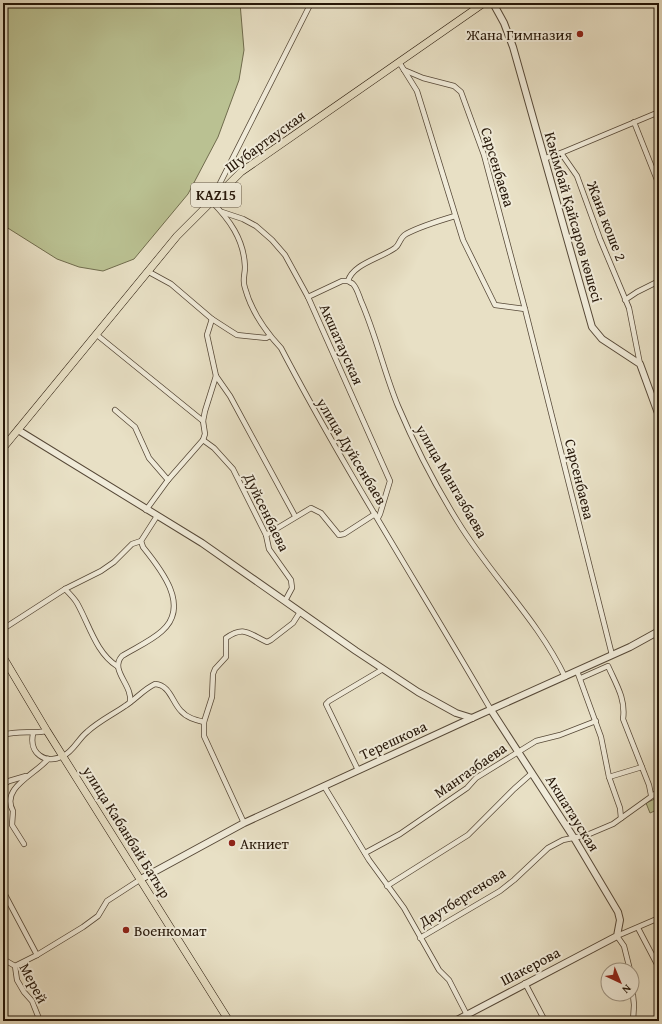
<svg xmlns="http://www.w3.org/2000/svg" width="662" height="1024" viewBox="0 0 662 1024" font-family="'Gentium Book Plus',serif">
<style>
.green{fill:#bac192;stroke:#706c4d}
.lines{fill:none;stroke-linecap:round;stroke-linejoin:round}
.minor-casing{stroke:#564837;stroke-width:6}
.tertiary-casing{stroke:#564837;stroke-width:8}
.primary-casing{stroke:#251608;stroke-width:8}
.minor{stroke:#f0ebd9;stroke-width:4.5}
.tertiary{stroke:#f0ebd9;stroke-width:6}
.primary{stroke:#e8e0c5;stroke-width:7}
.poi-dot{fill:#8f2418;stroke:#f0ebd9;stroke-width:1.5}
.labels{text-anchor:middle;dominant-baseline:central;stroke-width:4;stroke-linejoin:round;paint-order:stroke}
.shield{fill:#f0ebd9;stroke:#625647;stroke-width:1}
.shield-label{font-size:14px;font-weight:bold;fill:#251608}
.poi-label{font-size:15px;fill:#251608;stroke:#f0ebd9;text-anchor:start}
.street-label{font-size:15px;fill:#251608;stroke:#f0ebd9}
</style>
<rect width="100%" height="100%" fill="#e8e0c5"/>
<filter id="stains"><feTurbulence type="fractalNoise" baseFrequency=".005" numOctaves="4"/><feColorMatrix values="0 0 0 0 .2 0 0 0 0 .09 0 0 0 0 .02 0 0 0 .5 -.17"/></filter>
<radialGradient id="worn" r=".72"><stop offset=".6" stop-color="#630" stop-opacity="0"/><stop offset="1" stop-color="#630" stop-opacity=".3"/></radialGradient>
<g class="green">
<path d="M3,3H240L244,50L239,80L218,137L188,194L134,259L103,271L79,267L57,259L3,225Z"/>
<path d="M659,797V809L650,813L646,803Z"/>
</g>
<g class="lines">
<defs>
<g id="minor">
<path d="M311,3L211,201C229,219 244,239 245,267C245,275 242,280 245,288C251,310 266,332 281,348C346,472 421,589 491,710"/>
<path d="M399,62L417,91L463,240L495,305L525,309L612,655"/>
<path d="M404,70L423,78L454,86L461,92L484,155L525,309"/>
<path d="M634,122L659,185"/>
<path d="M561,153L577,176L600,239L629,308L640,364"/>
<path d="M546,158L561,153L659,112"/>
<path d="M222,212L243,219L256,226L272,240L285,255L308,297L390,481L380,514L378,518"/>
<path d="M149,272L171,284L212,319L229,330L237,335L266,338L270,336"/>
<path d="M348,281C349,282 352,283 353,284C357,288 359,296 361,301C376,335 384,372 398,406C415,446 435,485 458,522C491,576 538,620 565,677"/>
<path d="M308,297L342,281H348C353,264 379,259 395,248C400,245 399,238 406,234C421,226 438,221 455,216"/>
<path d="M625,300L637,292L659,281"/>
<path d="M97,335L203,421"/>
<path d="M216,376L230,396L295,516"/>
<path d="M115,410L135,427L149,458L168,480"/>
<path d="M203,440L214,448L233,469L266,535L269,549L291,580L292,588L285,601"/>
<path d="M146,510L168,480L203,440L205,434L203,421L205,411L216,376L207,335L212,319"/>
<path d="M266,535L311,508L321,513L339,535L344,534L375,514"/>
<path d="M65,589C69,593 74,598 77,603C89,624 96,653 117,666"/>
<path d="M3,629L65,589L101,571L114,562L132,544L141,541"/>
<path d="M577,671L601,737L609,777L620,808L621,818"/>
<path d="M581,678L608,666C616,684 626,699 623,719L649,785L651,795"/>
<path d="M130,702C133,685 109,670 122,656C135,648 151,641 162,631C191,606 160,568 143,547L141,541L157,516"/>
<path d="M33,734C29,753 45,765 63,756C73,752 79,738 87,732C99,721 112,715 125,706C136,699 144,689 155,684C170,685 172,702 181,711C187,718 196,720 204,722"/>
<path d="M3,735C18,730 32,734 47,731"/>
<path d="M358,770L326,704L329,701L383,669"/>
<path d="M609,777L642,767"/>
<path d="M3,785L9,781L26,776"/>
<path d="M324,786L369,860L404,908L439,970L449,980L467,1015"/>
<path d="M244,823L204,736V722L212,697L213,674L215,669L226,657V638C244,625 249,634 267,642L271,640L293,623L300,612"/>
<path d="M24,844L12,825L13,811C0,788 36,774 48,759"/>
<path d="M365,853L400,834L467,788L476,778L536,741L560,735L596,721"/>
<path d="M387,886L468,835L514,789L532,773"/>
<path d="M3,891L37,955"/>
<path d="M638,928L659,968"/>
<path d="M420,938L500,891L514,880L548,848L563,840L587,835L613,824L659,791"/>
<path d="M3,959L15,966L17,980L24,992L32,1001L40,1021"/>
<path d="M15,966L37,955L83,927L98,916L107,901L141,879"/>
<path d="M630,970L624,946L617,936L659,918"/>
<path d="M525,983L545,1021"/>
<path d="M632,985L634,1005L633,1021"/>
</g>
<g id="tertiary">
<path d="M493,3L504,23L513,47L592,327L602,339L640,364L659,416"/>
<path d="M18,430L202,543L356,651L418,692L456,713L472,718"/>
<path d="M141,879L244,823L472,718L630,647L659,631"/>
<path d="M455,1021L617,936L620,920L618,912L574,838L491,710"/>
</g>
<g id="primary">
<path d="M3,448L177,236L241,172L484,3"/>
<path d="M3,657L47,731L229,1021"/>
</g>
</defs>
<use href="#minor" class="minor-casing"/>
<use href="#tertiary" class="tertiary-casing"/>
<use href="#primary" class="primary-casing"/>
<use href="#minor" class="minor"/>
<use href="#tertiary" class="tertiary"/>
<use href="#primary" class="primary"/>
</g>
<g class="poi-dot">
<circle cx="580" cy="34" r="4"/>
<circle cx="232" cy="843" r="4"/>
<circle cx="126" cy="930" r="4"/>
</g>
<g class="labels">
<rect class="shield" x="191" y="183" width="50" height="24" rx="3"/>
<g class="shield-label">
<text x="216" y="195">KAZ15</text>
</g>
<g class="poi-label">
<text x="572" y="34" text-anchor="end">Жана Гимназия</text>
<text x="240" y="843">Акниет</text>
<text x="134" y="930">Военкомат</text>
</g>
<g class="street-label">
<text transform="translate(265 141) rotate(-36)">Шубартауская</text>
<text transform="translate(498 167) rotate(73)">Сарсенбаева</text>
<text transform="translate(574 217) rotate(74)">Кәкімбай Қайсаров көшесі</text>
<text transform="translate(607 221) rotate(69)">Жана коше 2</text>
<text transform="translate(342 344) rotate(66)">Акшатауская</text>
<text transform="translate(352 451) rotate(59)">улица Дуйсенбаев</text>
<text transform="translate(580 479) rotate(76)">Сарсенбаева</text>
<text transform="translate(452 481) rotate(60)">улица Мангазбаева</text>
<text transform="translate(267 512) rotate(64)">Дуйсенбаева</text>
<text transform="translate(393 740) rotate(-25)">Терешкова</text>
<text transform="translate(470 770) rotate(-35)">Мангазбаева</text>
<text transform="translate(573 813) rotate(58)">Акшатауская</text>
<text transform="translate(127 832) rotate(58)">улица Кабанбай Батыр</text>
<text transform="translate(462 897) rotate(-32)">Даутбергенова</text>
<text transform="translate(530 966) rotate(-28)">Шакерова</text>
<text transform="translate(34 983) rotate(62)">Мерей</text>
</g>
</g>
<rect width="662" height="1024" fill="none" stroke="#e8e0c5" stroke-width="16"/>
<rect x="4" y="4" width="654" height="1016" fill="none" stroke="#251608" stroke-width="2"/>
<rect x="8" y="8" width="646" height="1008" fill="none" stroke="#251608"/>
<g transform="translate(620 982) rotate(136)"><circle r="19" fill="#f0ebd9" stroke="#9f9685"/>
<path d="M0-3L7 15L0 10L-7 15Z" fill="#8f2418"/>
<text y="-6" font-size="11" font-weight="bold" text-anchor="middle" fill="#251608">N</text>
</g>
<rect width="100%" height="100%" filter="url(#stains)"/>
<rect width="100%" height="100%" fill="url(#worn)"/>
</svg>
